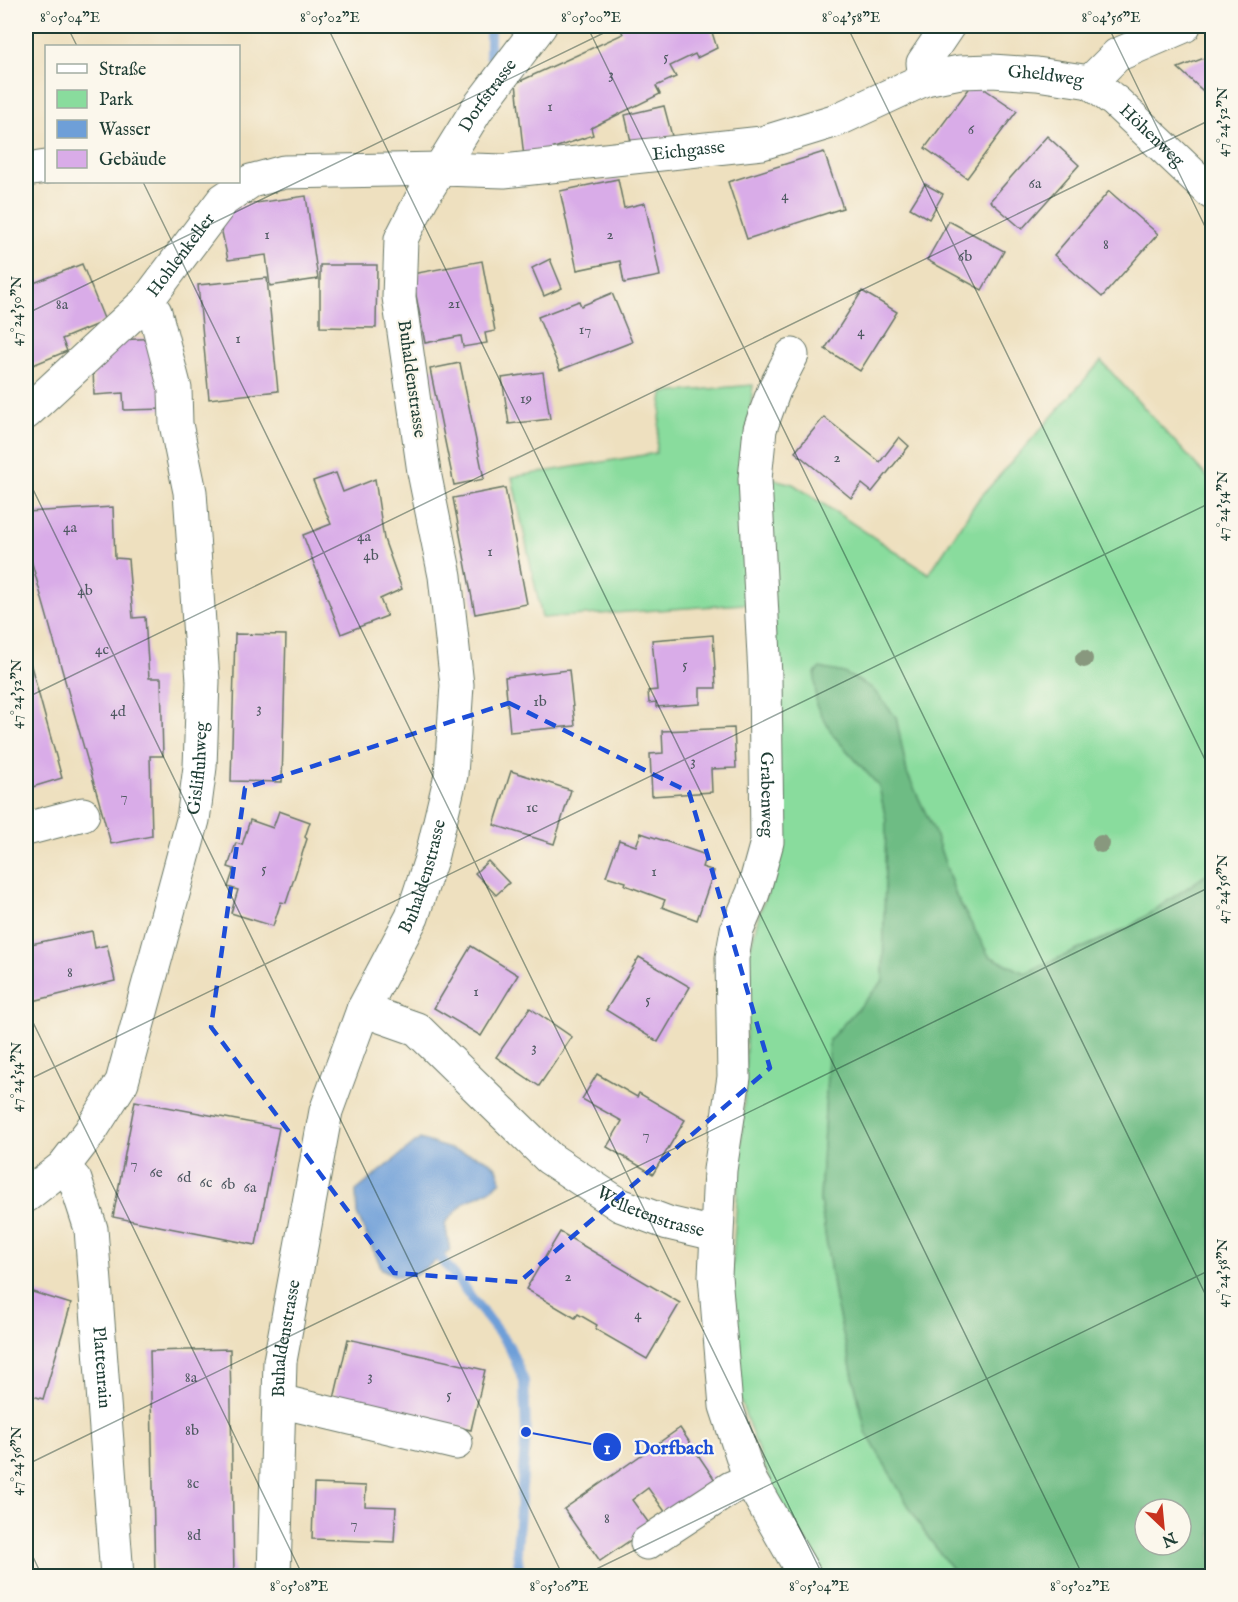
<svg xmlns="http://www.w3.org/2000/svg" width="1238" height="1602" viewBox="0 0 1238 1602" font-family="'IM FELL English',serif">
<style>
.green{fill:#89dc9d;stroke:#548c68;stroke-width:1.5}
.forest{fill:#6ebc84;stroke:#467c5c;stroke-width:1.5;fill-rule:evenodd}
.water{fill:#6e9fd8;stroke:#466e86;stroke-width:1.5}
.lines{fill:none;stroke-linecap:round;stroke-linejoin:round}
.stream{stroke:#6e9fd8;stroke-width:10}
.building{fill:#d9ace8}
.minor-casing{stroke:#677665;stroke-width:35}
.minor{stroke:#fff;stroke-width:33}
.tree{fill:#88987e}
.marked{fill:none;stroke:#1d4ed8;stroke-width:4.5;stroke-dasharray:12 8;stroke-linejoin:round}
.ticks{fill:none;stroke:#1f3d34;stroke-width:1.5;stroke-opacity:0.45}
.labels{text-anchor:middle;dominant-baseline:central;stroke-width:4.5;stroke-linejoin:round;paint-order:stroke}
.number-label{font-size:15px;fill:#4e5961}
.street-label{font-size:18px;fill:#1f3d34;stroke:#fbf7ec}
.leader{fill:none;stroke:#1d4ed8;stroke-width:2}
.callout-dot{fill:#1d4ed8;stroke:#fbf7ec;stroke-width:2}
.mark-label{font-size:18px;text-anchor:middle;font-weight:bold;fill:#fff}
.callout-label{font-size:20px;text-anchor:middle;font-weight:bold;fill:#1d4ed8;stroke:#fbf7ec;stroke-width:4.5;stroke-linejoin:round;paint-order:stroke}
.neatline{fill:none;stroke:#1f3d34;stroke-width:2}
.ticks-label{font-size:15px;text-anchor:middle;fill:#1f3d34}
</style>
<rect width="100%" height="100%" fill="#fbf7ec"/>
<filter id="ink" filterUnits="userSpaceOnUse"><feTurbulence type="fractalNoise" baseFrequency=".0167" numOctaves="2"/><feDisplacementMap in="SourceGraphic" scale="12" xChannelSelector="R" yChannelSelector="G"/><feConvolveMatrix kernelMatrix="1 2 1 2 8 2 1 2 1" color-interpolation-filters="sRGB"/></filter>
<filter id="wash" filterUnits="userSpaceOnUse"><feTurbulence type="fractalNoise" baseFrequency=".008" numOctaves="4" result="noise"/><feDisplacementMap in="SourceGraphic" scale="24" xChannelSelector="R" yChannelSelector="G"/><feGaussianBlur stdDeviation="1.35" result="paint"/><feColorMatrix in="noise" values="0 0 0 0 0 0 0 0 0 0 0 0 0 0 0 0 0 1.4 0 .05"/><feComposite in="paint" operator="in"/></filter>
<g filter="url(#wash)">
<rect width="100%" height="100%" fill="#eee0bf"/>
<path class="green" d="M1101,361L1212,482V871L1128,928L1025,973L989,956L956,896L934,831L907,773L896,717L833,735L879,786L886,819L883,981L829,1040L820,1200L835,1299L866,1432L922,1529L957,1576H821L782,1507L761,1459L736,1388L728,1326L745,1086L748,957L760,911L777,869L780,837L773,602L542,618L512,477L656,453L663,393L753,385L744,466L769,478L793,484L929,574L977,501Z"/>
<path class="forest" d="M820,668L844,673L872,688L896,717L907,773L934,831L956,896L989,956L1025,973L1128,928L1212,871V1576H957L922,1529L866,1432L835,1299L820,1200L829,1040L883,981L886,820L879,786L833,735L816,705L815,673ZM1145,1509H1181V1545H1145Z"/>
<path class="water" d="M420,1139C432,1143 445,1148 457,1151C476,1156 498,1157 501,1181L492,1189L465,1202L445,1223L450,1251L415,1275L396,1276L382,1269L357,1214L356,1191Z"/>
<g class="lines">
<g class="stream">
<path d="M490,26V55"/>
<path d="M440,1257L509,1346L524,1381L526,1432L517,1550L520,1576"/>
</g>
</g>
<g id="blocks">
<g class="building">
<path d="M619,26H710L717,48L697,58L695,54L670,66L676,77L656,86L660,94L591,128L593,135L524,158L516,83L623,34Z"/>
<path d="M750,26H764L755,32Z"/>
<path d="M774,26H790L780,33Z"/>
<path d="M1212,55V99L1178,68Z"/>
<path d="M974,82L1017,111L967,178L925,148Z"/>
<path d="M664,106L672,136L632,146L625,115Z"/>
<path d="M1047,136L1079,165L1022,229L990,201Z"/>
<path d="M824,152L843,208L747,239L728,182Z"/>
<path d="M618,179L624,208L645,203L660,276L624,283L620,261L577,270L560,191Z"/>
<path d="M925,184L943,194L929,219L910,208Z"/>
<path d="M1109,191L1158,234L1102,297L1054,255Z"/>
<path d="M306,196L318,279L270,286L266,255L228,260L218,214L248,204Z"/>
<path d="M949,221L1004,251L982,290L927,260Z"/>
<path d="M550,259L562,288L544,296L532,268Z"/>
<path d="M482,261L495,331L485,333L487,343L463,347L461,336L425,343L412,274Z"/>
<path d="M82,264L105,321L62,339L67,351L26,368V286Z"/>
<path d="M320,265H377L376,328L320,327Z"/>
<path d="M267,278L278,391L209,399L198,285Z"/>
<path d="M862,291L897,312L860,371L825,349Z"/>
<path d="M612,293L632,342L560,370L538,317L579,301L581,306Z"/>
<path d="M161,338L166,409L124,410L123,393L94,395L92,341Z"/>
<path d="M460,363L484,479L454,485L430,369Z"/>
<path d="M543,372L550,419L509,424L502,378Z"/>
<path d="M824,417L880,462L899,437L909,446L872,492L862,484L851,498L795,452Z"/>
<path d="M336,473L343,492L375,479L384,539L402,589L380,599L387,616L341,634L303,535L331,524L313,481Z"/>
<path d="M505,488L527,604L475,614L453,498Z"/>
<path d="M113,507L115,558L128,559L133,618L145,617L149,678H161L163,756H150L152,836L111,844L26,542V512Z"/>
<path d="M235,634L286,635L282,782L231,781Z"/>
<path d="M713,635L716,688H700V704L656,707V702L649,703L648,691L657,690L652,640Z"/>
<path d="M26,648L62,778L26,789Z"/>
<path d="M569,670L575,726L510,732L505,677Z"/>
<path d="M734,728L736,768L711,769L712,792L652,796L650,754L663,753L662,731Z"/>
<path d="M511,771L571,790L554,844L494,825Z"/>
<path d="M279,811L310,822L305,837L307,839L286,903L281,902L273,926L231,913L238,890L228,887L234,869L228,867L236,843L242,845L250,820L273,828Z"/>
<path d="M641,833L706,855L702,867L714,871L697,920L662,907L665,900L625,885L626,882L606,876L619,840L636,846Z"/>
<path d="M488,861L509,883L496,895L475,873Z"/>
<path d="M92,931L95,948L107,945L115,981L33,1001L26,964V945Z"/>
<path d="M471,946L518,975L481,1036L434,1008Z"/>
<path d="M639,957L690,987L658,1042L606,1010Z"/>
<path d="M530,1008L572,1037L539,1086L496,1057Z"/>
<path d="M597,1074L637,1097L639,1093L685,1120L653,1174L607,1147L622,1121L582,1099Z"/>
<path d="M135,1101L279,1128L256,1245L113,1217Z"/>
<path d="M560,1232L680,1303L647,1359L595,1329L597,1325L578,1314L575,1318L526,1289Z"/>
<path d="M26,1290L71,1304L43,1399L26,1394Z"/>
<path d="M348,1339L485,1370L471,1430L334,1399Z"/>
<path d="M230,1349L234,1576H155L150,1351Z"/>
<path d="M680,1428L715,1480L666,1513L648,1488L632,1500L651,1526L600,1561L564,1509Z"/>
<path d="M314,1484L366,1486L365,1506L396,1507L394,1542L312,1539Z"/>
<path d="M313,1571L356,1572V1576H313Z"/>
</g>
</g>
</g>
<g filter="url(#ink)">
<use href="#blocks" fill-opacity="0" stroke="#677665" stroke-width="1.5"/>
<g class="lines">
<defs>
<g id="minor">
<path d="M925,79L923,63L948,26"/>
<path id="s1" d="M1090,82L1116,102L1212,193"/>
<path d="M26,170L46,167"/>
<path id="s2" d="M792,355L774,390L760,429L755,479L765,676L767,842L753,893L737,930L732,958L734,1077L720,1170L715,1276L726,1406L750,1480L805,1576"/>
<path id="s3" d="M26,413L146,302L223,200L251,181L284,172L441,169L504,171L762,143L837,120L925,79L960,72L992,71L1037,74L1090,82L1117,55L1184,26"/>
<path d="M26,829L83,814"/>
<path id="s4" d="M363,1010L417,1029L549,1158L620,1205L668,1223L715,1234"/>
<path id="s5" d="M63,1167L75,1180L91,1229L117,1576"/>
<path id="s6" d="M26,1196L63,1167L90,1132L122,1082L193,820L200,767L203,681L190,492L176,424L175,389L155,312L146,302"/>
<path d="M279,1401L456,1443"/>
<path d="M647,1543L731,1488L750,1480"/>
<path id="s7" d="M274,1576L280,1361L326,1111L363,1010L412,917L431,859L451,775L457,685L445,576L424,472L399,297L401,239L422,198L477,109L540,26"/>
</g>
</defs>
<use href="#minor" class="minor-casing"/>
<use href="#minor" class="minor"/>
</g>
<g class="tree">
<circle cx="1084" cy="659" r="9"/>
<circle cx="1101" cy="844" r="9"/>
</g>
</g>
<path class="marked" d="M509,703L689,792L770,1068L519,1282L394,1273L211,1027L245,788Z"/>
<path class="ticks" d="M67,26L77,46M327,26L1083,1576M587,26L1212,1308M847,26L1212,774M1108,26L1212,241M143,182L823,1576M26,314L618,26M26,475L563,1576M26,698L1212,119M26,1008L303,1576M26,1081L1212,502M26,1465L1212,886M26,1542L42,1576M582,1576L1212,1269"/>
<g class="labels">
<g class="number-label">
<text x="666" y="56">5</text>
<text x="611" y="74">3</text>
<text x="550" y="106">1</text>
<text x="971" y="129">6</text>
<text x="1035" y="183">6a</text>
<text x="785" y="195">4</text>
<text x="267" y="234">1</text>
<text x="610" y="234">2</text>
<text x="1106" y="244">8</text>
<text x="965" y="256">6b</text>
<text x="454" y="303">21</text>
<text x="62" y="304">8a</text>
<text x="585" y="329">17</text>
<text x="861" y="331">4</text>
<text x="238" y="338">1</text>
<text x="526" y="398">19</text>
<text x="837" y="457">2</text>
<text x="70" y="527">4a</text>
<text x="364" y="536">4a</text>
<text x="490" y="551">1</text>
<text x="371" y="555">4b</text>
<text x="85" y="590">4b</text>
<text x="102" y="649">4c</text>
<text x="685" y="664">5</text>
<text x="540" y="701">1b</text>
<text x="259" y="708">3</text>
<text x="118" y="711">4d</text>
<text x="693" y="761">3</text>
<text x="124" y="796">7</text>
<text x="532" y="807">1c</text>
<text x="264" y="868">5</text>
<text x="654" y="871">1</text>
<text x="70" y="972">8</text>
<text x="476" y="991">1</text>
<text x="648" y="999">5</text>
<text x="534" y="1047">3</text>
<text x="646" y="1134">7</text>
<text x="134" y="1163">7</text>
<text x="156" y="1172">6e</text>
<text x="184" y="1177">6d</text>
<text x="206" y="1182">6c</text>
<text x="228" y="1184">6b</text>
<text x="250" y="1187">6a</text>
<text x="568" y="1276">2</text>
<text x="638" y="1314">4</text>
<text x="370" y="1376">3</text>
<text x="191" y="1377">8a</text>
<text x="449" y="1394">5</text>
<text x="192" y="1430">8b</text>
<text x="193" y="1483">8c</text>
<text x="607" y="1518">8</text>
<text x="354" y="1523">7</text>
<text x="194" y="1535">8d</text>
</g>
<g class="street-label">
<text stroke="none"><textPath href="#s3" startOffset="1136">Gheldweg</textPath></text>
<text stroke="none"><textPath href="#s7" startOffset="1538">Dorfstrasse</textPath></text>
<text stroke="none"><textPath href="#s1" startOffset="82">Höhenweg</textPath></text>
<text stroke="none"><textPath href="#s3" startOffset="765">Eichgasse</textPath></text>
<text stroke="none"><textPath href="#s3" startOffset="222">Hohlenkeller</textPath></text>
<text transform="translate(411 379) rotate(82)">Buhaldenstrasse</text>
<text stroke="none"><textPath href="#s6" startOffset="474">Gislifluhweg</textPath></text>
<text stroke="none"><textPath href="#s2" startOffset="447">Grabenweg</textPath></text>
<text stroke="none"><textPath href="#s7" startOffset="724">Buhaldenstrasse</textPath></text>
<text stroke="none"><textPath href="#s4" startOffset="358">Welletenstrasse</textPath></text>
<text stroke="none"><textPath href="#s7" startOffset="238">Buhaldenstrasse</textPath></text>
<text stroke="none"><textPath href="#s5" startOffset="208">Plattenrain</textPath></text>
</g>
</g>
<path class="leader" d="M526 1432L607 1447"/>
<g class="callout-dot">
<circle cx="526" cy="1432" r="6"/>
<circle cx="607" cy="1447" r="15"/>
</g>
<g class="mark-label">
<text x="607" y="1454">1</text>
</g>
<g class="callout-label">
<text x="674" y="1454">Dorfbach</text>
</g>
<rect width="1238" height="1602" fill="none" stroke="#fbf7ec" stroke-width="66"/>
<rect x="45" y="45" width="195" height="138" fill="#fbf7ec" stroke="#a3ada2" stroke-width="1.5"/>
<rect x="57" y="64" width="30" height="9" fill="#ffffff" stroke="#a3ada2" stroke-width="1.5"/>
<text x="99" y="75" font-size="18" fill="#1f3d34">Straße</text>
<rect x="57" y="90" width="30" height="18" fill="#89dc9d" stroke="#a3ada2" stroke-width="1.5"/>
<text x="99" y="105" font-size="18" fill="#1f3d34">Park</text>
<rect x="57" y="120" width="30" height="18" fill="#6e9fd8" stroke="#a3ada2" stroke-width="1.5"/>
<text x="99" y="135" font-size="18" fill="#1f3d34">Wasser</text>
<rect x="57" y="150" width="30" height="18" fill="#d9ace8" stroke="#a3ada2" stroke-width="1.5"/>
<text x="99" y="165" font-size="18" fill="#1f3d34">Gebäude</text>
<g transform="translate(1163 1527) rotate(154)"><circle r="28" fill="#fbf7ec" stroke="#a3ada2" stroke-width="1.5"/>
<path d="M0-4.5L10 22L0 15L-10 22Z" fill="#c8321e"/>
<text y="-9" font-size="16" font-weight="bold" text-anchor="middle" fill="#1f3d34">N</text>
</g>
<rect x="33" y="33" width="1172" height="1536" class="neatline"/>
<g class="ticks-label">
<text x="70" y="22">8°05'04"E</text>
<text x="330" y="22">8°05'02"E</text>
<text x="591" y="22">8°05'00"E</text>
<text x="851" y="22">8°04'58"E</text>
<text x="1111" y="22">8°04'56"E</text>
<text transform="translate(1222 122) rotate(-90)" y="5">47°24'52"N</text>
<text transform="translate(16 311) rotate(-90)" y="5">47°24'50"N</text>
<text transform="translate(1222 506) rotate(-90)" y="5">47°24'54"N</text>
<text transform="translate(16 694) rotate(-90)" y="5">47°24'52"N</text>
<text transform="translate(1222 889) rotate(-90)" y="5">47°24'56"N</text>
<text transform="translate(16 1077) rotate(-90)" y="5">47°24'54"N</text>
<text transform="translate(1222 1273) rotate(-90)" y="5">47°24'58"N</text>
<text transform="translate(16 1461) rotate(-90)" y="5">47°24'56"N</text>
<text x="299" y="1591">8°05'08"E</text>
<text x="559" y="1591">8°05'06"E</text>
<text x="819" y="1591">8°05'04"E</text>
<text x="1080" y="1591">8°05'02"E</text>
</g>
</svg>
